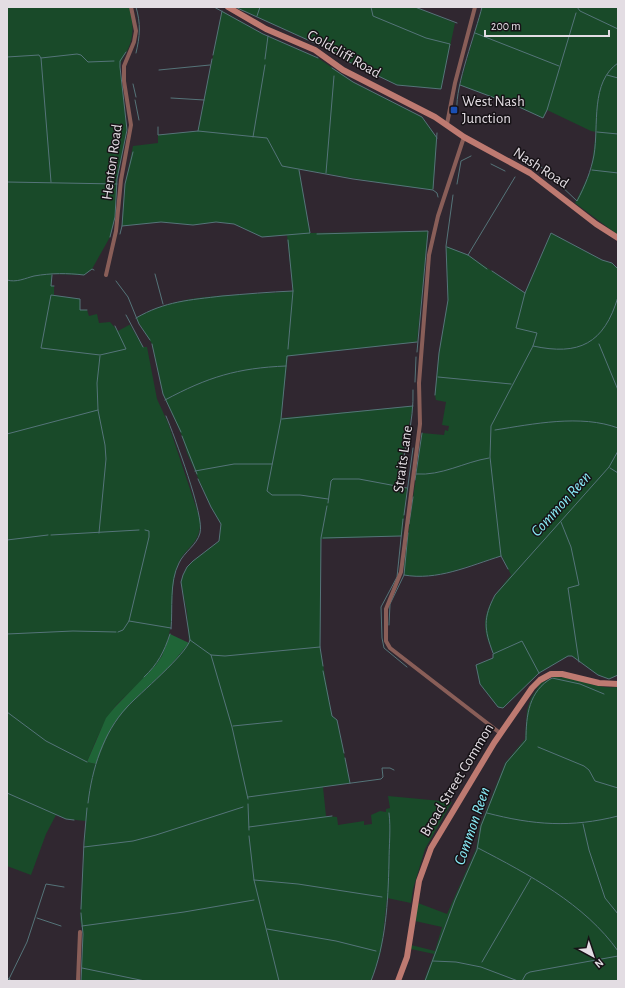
<svg xmlns="http://www.w3.org/2000/svg" width="625" height="988" viewBox="0 0 625 988" font-family="'Alegreya Sans',sans-serif">
<style>
.green{fill:#194a29}
.forest{fill:#1f6537}
.lines{fill:none;stroke-linecap:round;stroke-linejoin:round}
.stream{stroke:#557479;stroke-width:1}
.street{stroke:#895e58;stroke-width:4}
.secondary{stroke:#be7a71;stroke-width:6}
.transit-dot{fill:#1a4fb4;stroke:#161216;stroke-width:1.5}
.labels{text-anchor:middle;dominant-baseline:central;stroke-width:3;stroke-linejoin:round;paint-order:stroke}
.street-label{font-size:15px;fill:#e3dde3;stroke:#161216}
.poi-label{font-size:15px;fill:#e3dde3;stroke:#161216;text-anchor:start}
.water-label{font-size:16px;font-style:italic;fill:#89ecf8;stroke:#161216}
</style>
<rect width="100%" height="100%" fill="#302730"/>
<g class="green">
<path d="M7,7H129C133,18 134,33 130,44C127,53 121,58 120,67L127,130L117,179L115,217L110,237L92,269L84,275L52,274L51,286H54V295L80,299V310H87L89,316L97,314L99,323L110,322L118,331L129,325H130L143,347H147L157,399L168,423L200,519C202,546 183,547 177,567C168,597 177,625 162,656C153,675 128,691 114,708C102,724 95,743 87,762L96,764L110,730L119,717L137,697L169,667L189,643L187,612L181,582L183,575L187,567L193,561L219,541L221,524L211,507L187,453L182,436L163,394L152,344L136,318C183,290 240,297 293,291L287,235L262,237L234,224L216,222L193,225L161,222L122,226L125,184L133,146L158,143V135L198,131L222,11L263,34L318,58L353,82L422,117L437,138L433,190L393,185L299,169L310,233L428,231L417,342L288,356L281,418L413,406L396,485L407,488L402,536L321,539L320,647L332,716L337,720L350,783L323,787L326,816L337,817L338,825L364,821V825L372,824L371,815L380,811L386,812V809L390,808L388,796L452,802L425,849L413,889L411,903L387,898L381,951L371,981H81L83,934L80,919L86,821L66,819L56,815L46,834L31,875L7,866Z"/>
<path d="M235,7H415L455,23L441,89L397,85L347,61L330,50Z"/>
<path d="M482,7H618V235L575,203L591,170L596,132L591,131L547,110L543,118L519,107L460,85Z"/>
<path d="M551,233L602,260L612,263L618,269V675L609,679L598,675L572,656H568L539,673L503,708L498,707L480,684L476,665L493,658C494,649 487,642 486,634C481,610 497,592 511,575L502,556C469,564 439,581 404,575V564L422,433L444,435L445,430L448,431L449,426L442,425L446,402L436,400L435,395L439,353L448,300L446,246L468,255L525,293Z"/>
<path d="M554,677C576,676 596,690 618,687V981H424L434,954L411,949V945L435,951L442,927L415,921L418,903L447,914L476,849L480,826L505,763L525,739L527,710L531,698L541,683Z"/>
</g>
<path class="forest" d="M170,634L189,643L169,667L137,697L119,717L110,730L96,764L87,762L106,718L115,707L156,665L162,656Z"/>
<g class="lines">
<g class="stream">
<path d="M214,7L263,34L318,58"/>
<path d="M235,7L330,50L347,61L397,85L441,89L450,44L426,38L373,16L371,7"/>
<path d="M415,7L457,23"/>
<path d="M577,7L580,11L618,29"/>
<path d="M257,16L260,7"/>
<path d="M475,33L559,66"/>
<path d="M136,53C140,36 141,24 136,7"/>
<path d="M213,55L222,11"/>
<path d="M7,57L39,55L41,58L51,182"/>
<path d="M41,58L77,54L81,55L88,62L114,61"/>
<path d="M265,59L268,36"/>
<path d="M332,68L353,82L422,117L437,138"/>
<path d="M159,70L210,65"/>
<path d="M607,75L618,78"/>
<path d="M133,84L136,97"/>
<path d="M460,85L519,107L543,118L547,110L576,13"/>
<path d="M171,98L204,100"/>
<path d="M135,100L139,120"/>
<path d="M457,109C455,86 476,32 482,7"/>
<path d="M158,127V135L198,131L267,138L282,166L353,179L433,190L437,193L438,197"/>
<path d="M198,131L212,59"/>
<path d="M597,132L618,134"/>
<path d="M253,137L265,65"/>
<path d="M491,164L505,171"/>
<path d="M539,165L577,201C585,186 591,171 594,155C599,125 590,82 618,63"/>
<path d="M592,170L618,173"/>
<path d="M326,173L334,76"/>
<path d="M7,182L117,184"/>
<path d="M457,184L461,161L471,156"/>
<path d="M433,189L437,133"/>
<path d="M122,226L161,222L193,225L216,222L234,224L262,237L310,233L299,170"/>
<path d="M120,234L122,226L125,184L133,152"/>
<path d="M317,234L428,231L417,352"/>
<path d="M110,237L115,217L117,179L127,130L120,67V61L126,52"/>
<path d="M447,247L468,255L487,269"/>
<path d="M468,255L515,177"/>
<path d="M492,271L525,293"/>
<path d="M155,274L163,304"/>
<path d="M52,275L51,286H54"/>
<path d="M7,280C16,283 26,278 34,276C51,273 68,273 84,275L92,269L94,270"/>
<path d="M116,281L128,297L139,324L150,340"/>
<path d="M87,310H80V299L51,295L41,348L100,355L126,349L115,326"/>
<path d="M126,315L143,347"/>
<path d="M136,318C165,301 190,300 222,296C246,294 269,292 293,291"/>
<path d="M152,344L163,394L181,432"/>
<path d="M599,344L618,390"/>
<path d="M533,346C579,356 604,344 618,297"/>
<path d="M288,349L293,291L288,240"/>
<path d="M438,377L511,384"/>
<path d="M415,382L416,357"/>
<path d="M435,395L439,353L448,300L446,246L453,195"/>
<path d="M165,400C208,377 237,368 286,366"/>
<path d="M166,416C174,435 205,517 200,533C197,545 184,552 179,563C169,582 173,609 171,629"/>
<path d="M282,419L413,406"/>
<path d="M495,430C533,424 581,414 618,428"/>
<path d="M7,434L98,410"/>
<path d="M182,436L197,474"/>
<path d="M610,468L618,473"/>
<path d="M195,471L234,464H272"/>
<path d="M416,474C442,476 464,462 489,458"/>
<path d="M198,479L211,507L221,524L219,541L193,561L187,567L183,575L181,582L190,640L211,655L225,656L320,647"/>
<path d="M415,480L422,433"/>
<path d="M396,485C405,454 414,422 413,390"/>
<path d="M328,499L300,495H272L267,491L281,419L287,356L417,342"/>
<path d="M328,503L331,481L333,479H359L407,488"/>
<path d="M404,515L413,448"/>
<path d="M403,519L397,577L381,607L382,638L384,648L407,667"/>
<path d="M561,522L571,547L579,585L568,588L579,662"/>
<path d="M409,524L413,497"/>
<path d="M99,533L106,459L105,445L98,410L97,383L100,356"/>
<path d="M51,535L139,530"/>
<path d="M323,538L401,536"/>
<path d="M7,540L48,535"/>
<path d="M508,569L501,556L490,457L491,426L533,346L537,333L516,328L525,293L551,233L602,260L612,263L618,269"/>
<path d="M404,575C437,581 469,566 501,556"/>
<path d="M129,621L171,628"/>
<path d="M389,625L390,604L404,575L408,533"/>
<path d="M118,632L123,630L129,621L149,537V531L145,530"/>
<path d="M7,634L73,631L116,632"/>
<path d="M493,653C484,629 483,618 495,595L609,467L618,451"/>
<path d="M211,655L232,727L248,799"/>
<path d="M323,666L320,647L321,538L327,506"/>
<path d="M323,671L332,716L337,720L344,753"/>
<path d="M539,673L522,641L493,654V658L476,665L480,684L498,707L503,708L539,673L568,656H572L598,675L609,679L618,675"/>
<path d="M144,677C158,664 164,652 170,634"/>
<path d="M7,712L46,741L87,762"/>
<path d="M233,726L282,721"/>
<path d="M538,747L584,766L589,770L595,781L618,788"/>
<path d="M345,758L350,783"/>
<path d="M7,793L66,819L74,820"/>
<path d="M248,797L381,779L383,777L382,768H390L394,770"/>
<path d="M88,803C92,769 103,733 127,707C139,694 187,654 190,640"/>
<path d="M248,804L249,830"/>
<path d="M487,813C533,825 571,828 618,816"/>
<path d="M583,824L589,850L605,898L618,914"/>
<path d="M249,827L332,816"/>
<path d="M249,836L254,880L279,981"/>
<path d="M84,847L133,841L156,835L243,807"/>
<path d="M478,848C528,874 585,904 618,951"/>
<path d="M254,880L298,884L382,897"/>
<path d="M81,909L84,842L87,808"/>
<path d="M81,913L83,934L81,981"/>
<path d="M37,918L61,926"/>
<path d="M82,926L184,912L254,900"/>
<path d="M267,929L336,941L376,951"/>
<path d="M433,961L456,962L481,967L518,981"/>
<path d="M482,962L531,878"/>
<path d="M82,968L145,981"/>
<path d="M7,978L12,981"/>
<path d="M9,979L27,942L46,884L64,887"/>
<path d="M371,981C386,943 388,903 389,862C389,845 391,829 389,813"/>
<path d="M425,981L455,900L477,850L481,826L506,763L526,740C526,715 529,691 552,678L580,684L604,694"/>
<path d="M522,981L526,974L530,972L618,956"/>
</g>
<g class="street">
<path d="M447,124L455,83L475,7"/>
<path d="M464,137L438,216L429,255L419,383L420,424L401,572L386,609V641L390,648L500,733"/>
<path d="M106,275L116,231L121,180L131,125L124,81V66L134,42L136,31L131,7"/>
<path d="M78,981L80,932"/>
</g>
<g class="secondary">
<path d="M228,7L266,29L315,50L343,70L435,117L464,137L530,173L596,224L618,238"/>
<path d="M398,981L407,957L419,881L431,848L494,743L532,688L540,680L551,674H562L599,683L618,684"/>
</g>
</g>
<rect class="transit-dot" x="450" y="106" width="8" height="8" rx="2"/>
<g class="labels">
<g class="street-label">
<text transform="translate(344 54) rotate(30)">Goldcliff Road</text>
<text transform="translate(112 162) rotate(-82)">Henton Road</text>
<text transform="translate(541 168) rotate(33)">Nash Road</text>
<text transform="translate(403 459) rotate(-82)">Straits Lane</text>
<text transform="translate(457 780) rotate(-59)">Broad Street Common</text>
</g>
<g class="poi-label">
<text x="462" y="101">West Nash<tspan x="462" dy="17">Junction</tspan></text>
</g>
<g class="water-label">
<text transform="translate(561 504) rotate(-48)">Common Reen</text>
<text transform="translate(472 826) rotate(-71)">Common Reen</text>
</g>
</g>
<rect width="625" height="988" fill="none" stroke="#e3dde3" stroke-width="16"/>
<g transform="translate(593 956) rotate(140)" stroke="#161216" stroke-width="3" paint-order="stroke">
<path d="M0-3L7 15L0 10L-7 15Z" fill="#e3dde3"/>
<text y="-6" font-size="11" font-weight="bold" text-anchor="middle" fill="#e3dde3">N</text>
</g>
<path d="M485 30v6h124v-6" fill="none" stroke="#e3dde3" stroke-width="2"/>
<text x="491" y="30" font-size="12" fill="#e3dde3" stroke="#161216" stroke-width="3" paint-order="stroke">200 m</text>
</svg>
